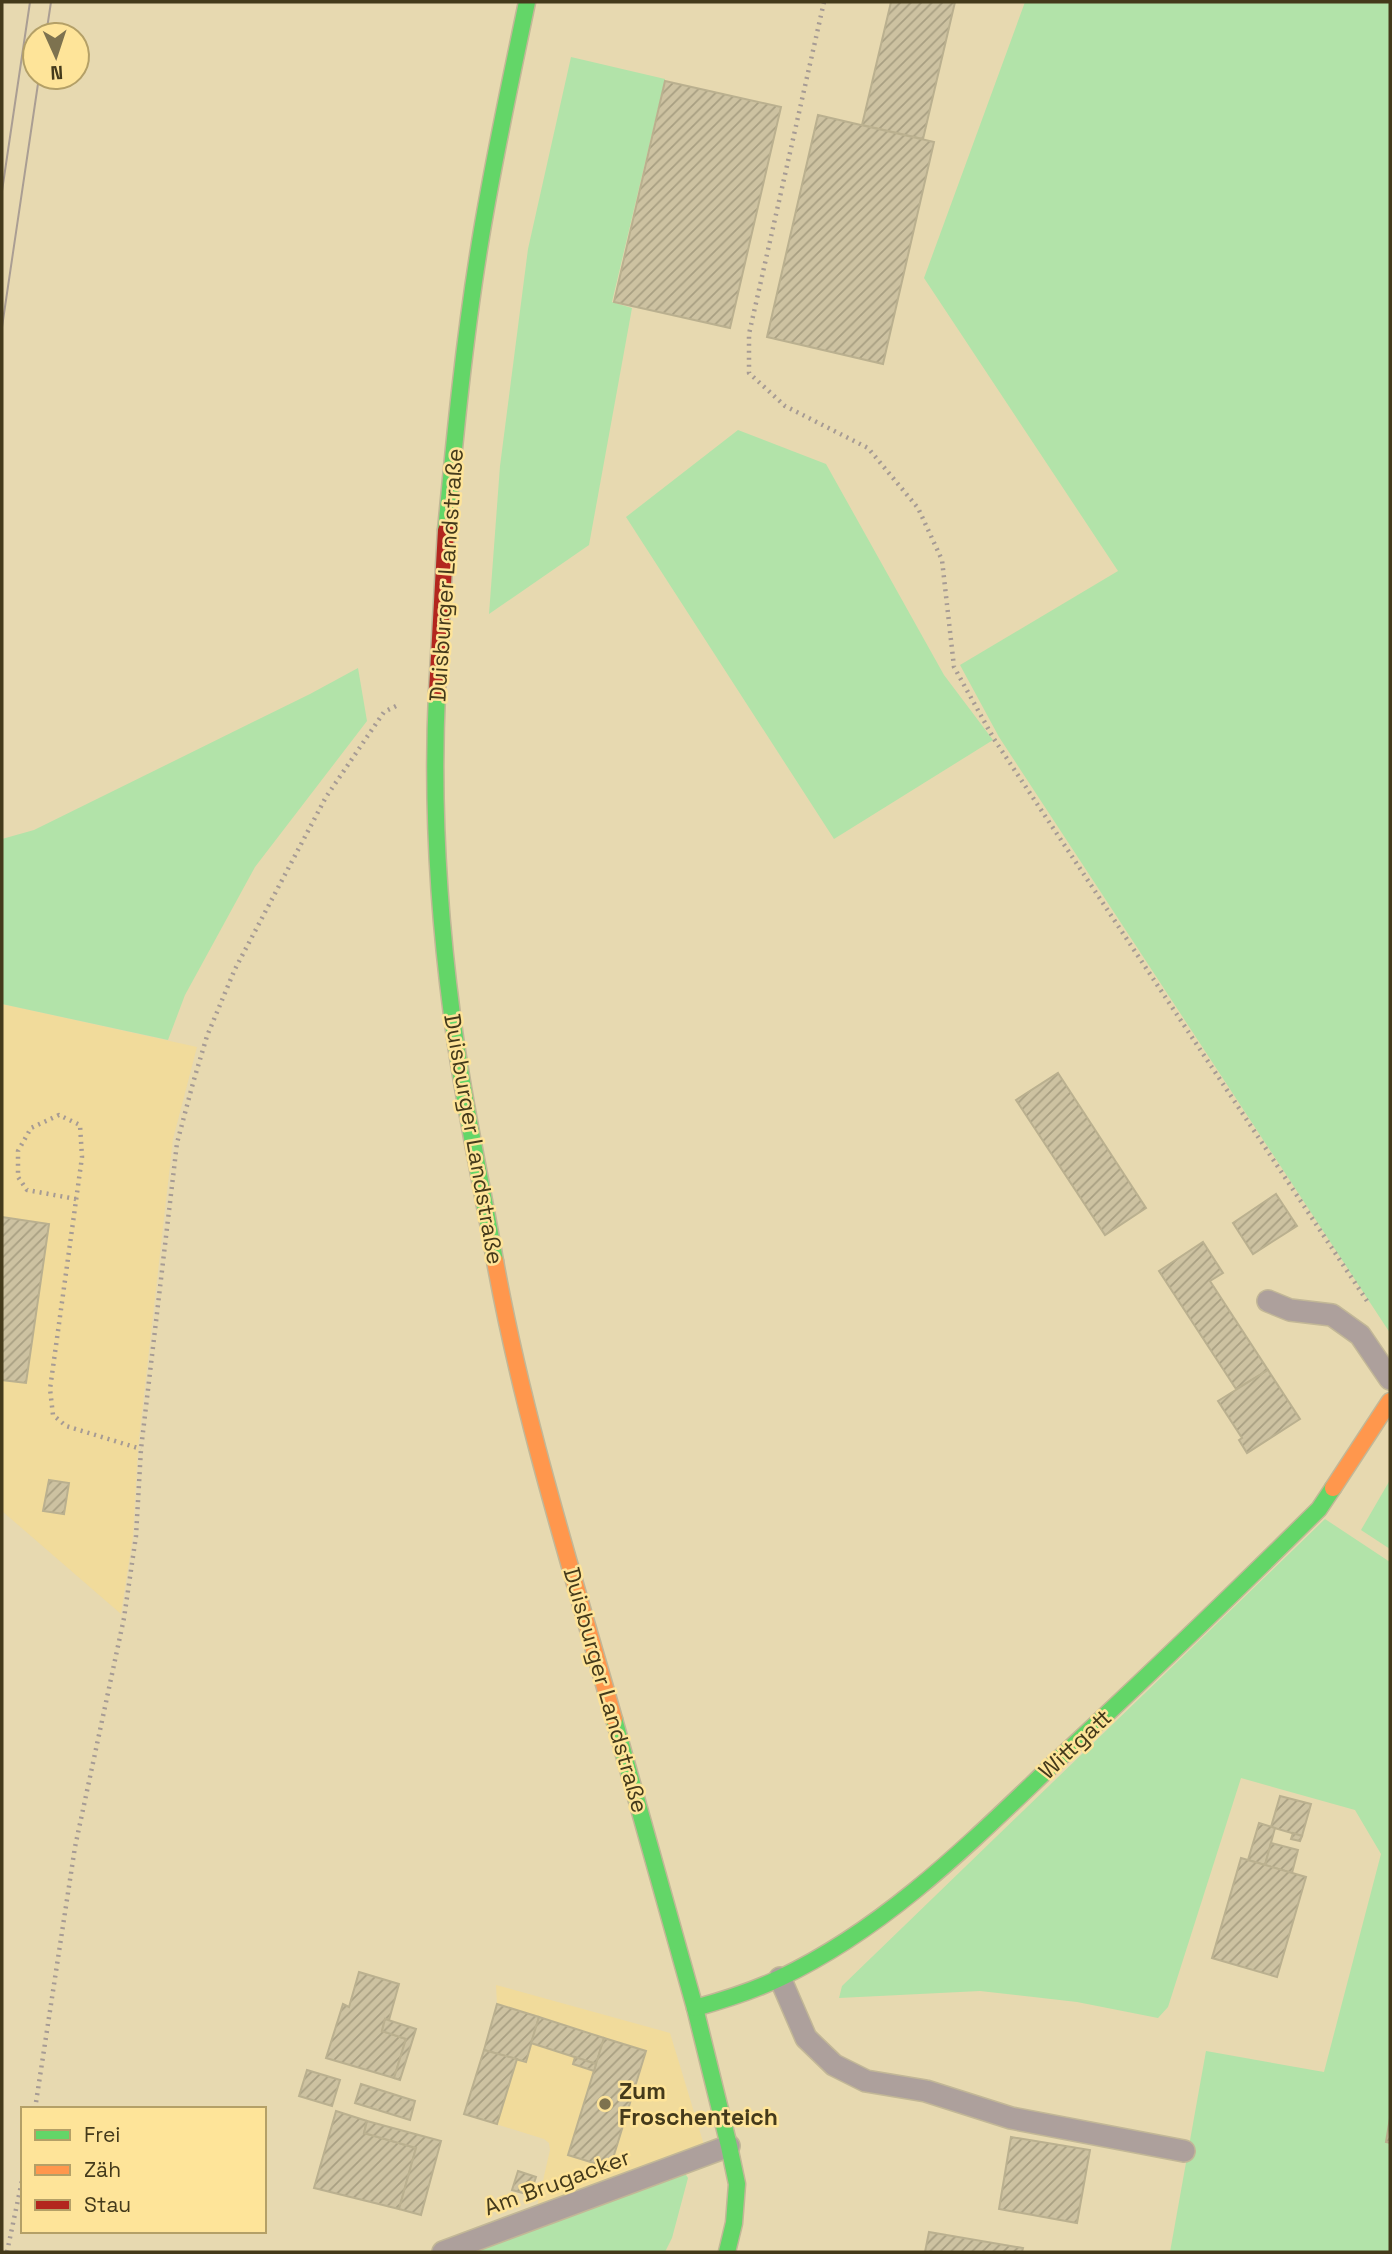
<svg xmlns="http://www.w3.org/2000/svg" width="1392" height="2254" viewBox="0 0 1392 2254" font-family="'Space Grotesk',sans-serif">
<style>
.built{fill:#f1db9b}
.green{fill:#b2e3a9}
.building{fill:url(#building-hatch);stroke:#bab08f;stroke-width:2}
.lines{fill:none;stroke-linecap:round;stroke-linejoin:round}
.lane-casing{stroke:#c2b797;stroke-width:24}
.fast-casing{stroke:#c2b797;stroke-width:19}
.slow-casing{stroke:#c2b797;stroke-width:19}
.jam-casing{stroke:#c2b797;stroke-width:19}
.path{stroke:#a69b94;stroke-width:4.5;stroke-dasharray:2 5;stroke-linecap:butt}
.lane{stroke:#ada09c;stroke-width:21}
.fast{stroke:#63d668;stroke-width:16}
.slow{stroke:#ff974d;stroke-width:16}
.jam{stroke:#b3261e;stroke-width:16}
.tram{stroke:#aa9e93;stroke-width:2}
.poi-dot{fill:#7d724f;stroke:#fee499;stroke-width:2.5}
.labels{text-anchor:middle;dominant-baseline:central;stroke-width:5;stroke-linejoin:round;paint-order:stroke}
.street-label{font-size:23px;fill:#443a1b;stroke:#fee499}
.poi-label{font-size:23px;font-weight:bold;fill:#443a1b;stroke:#fee499;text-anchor:start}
</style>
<defs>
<pattern id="building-hatch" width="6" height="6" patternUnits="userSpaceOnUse" patternTransform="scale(1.75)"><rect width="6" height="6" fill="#cdc2a1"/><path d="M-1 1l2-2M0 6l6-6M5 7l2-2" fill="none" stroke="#a89f82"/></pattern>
</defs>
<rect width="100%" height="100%" fill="#e7d9b0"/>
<g class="built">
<path d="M2,1004L197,1047L173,1139L138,1448L133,1536L121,1614L2,1511Z"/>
<path d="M496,1985L670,2033L704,2145L536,2211L550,2150L549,2143L544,2139L464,2114L497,2004Z"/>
</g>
<g class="green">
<path d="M1025,2H1390V1333L999,737L960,665L1118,571L924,278Z"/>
<path d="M571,57L665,79L612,302L632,308L589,545L489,614L500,466L528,249Z"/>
<path d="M738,430L826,464L944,675L993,740L834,839L626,517Z"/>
<path d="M358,668L367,721L255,867L185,995L168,1040L2,1004V839L34,830L310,694Z"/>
<path d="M1390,1480V1549L1361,1530Z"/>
<path d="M1325,1519L1390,1562V2252H1170L1206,2051L1324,2072L1381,1854L1355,1810L1241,1778L1168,2007L1158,2018L1077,2002L980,1991L839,1998L842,1986Z"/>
<path d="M681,2167L688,2178L672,2238L665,2252H455Z"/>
</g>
<g class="building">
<path d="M891,2H955L923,139L862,125Z"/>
<path d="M665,81L781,107L730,328L614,302Z"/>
<path d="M818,115L934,142L883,364L767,337Z"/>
<path d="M1058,1073L1146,1208L1105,1235L1016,1100Z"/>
<path d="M1276,1194L1297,1226L1253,1254L1233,1223Z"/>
<path d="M2,1217L49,1224L26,1383L2,1380Z"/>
<path d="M1203,1242L1223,1273L1210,1281L1268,1370L1236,1389L1159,1271Z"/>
<path d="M1268,1370L1300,1419L1247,1453L1239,1440L1242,1438L1218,1401Z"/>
<path d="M49,1480L69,1483L64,1514L43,1511Z"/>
<path d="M1280,1796L1311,1804L1302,1836L1271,1827Z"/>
<path d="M1259,1823L1275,1828L1265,1865L1248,1860Z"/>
<path d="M1293,1833L1302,1836L1300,1841L1291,1839Z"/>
<path d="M1271,1843L1298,1850L1292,1873L1265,1865Z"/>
<path d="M1241,1858L1306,1877L1277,1977L1212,1958Z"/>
<path d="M359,1972L399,1984L389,2020L385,2019L382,2031L406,2039L394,2078L326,2058L343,2004L349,2007Z"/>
<path d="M497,2004L539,2017L526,2062L484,2050Z"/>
<path d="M539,2017L604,2038L596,2064L531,2043Z"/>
<path d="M385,2019L416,2029L400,2080L394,2078L406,2039L382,2031Z"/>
<path d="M604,2038L646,2051L610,2168L568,2155Z"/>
<path d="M484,2050L517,2059L497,2124L464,2114Z"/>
<path d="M575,2057L596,2064L594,2071L573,2064Z"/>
<path d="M307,2070L340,2080L332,2106L299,2096Z"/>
<path d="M361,2084L415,2101L410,2120L355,2103Z"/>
<path d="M336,2111L367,2121L364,2133L416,2148L399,2209L314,2188Z"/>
<path d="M1390,2118V2143L1386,2142Z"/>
<path d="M367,2121L441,2141L421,2215L399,2209L416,2148L364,2133Z"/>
<path d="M1011,2137L1090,2150L1077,2223L999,2209Z"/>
<path d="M518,2171L536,2177L530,2195L512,2190Z"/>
<path d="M929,2232L1023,2248L1022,2252H925Z"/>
</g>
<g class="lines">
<defs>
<g id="lane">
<path d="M1268,1301L1290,1310L1332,1315L1360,1335L1390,1379"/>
<path d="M780,1978L806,2038L834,2065L866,2081L926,2091L1011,2118L1184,2151"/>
<path d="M443,2252L729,2146"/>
</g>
<g id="fast">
<path d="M446,530C455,436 464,342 479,249C492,166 510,84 527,2"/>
<path d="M437,692C432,799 438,908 452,1015C462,1097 481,1179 495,1261"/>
<path d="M614,1719L695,2008L729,2146L737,2184L734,2223L727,2252"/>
<path d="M695,2008C724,2000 753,1991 780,1978C892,1925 978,1835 1066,1752C1152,1672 1236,1591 1319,1509L1333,1488"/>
</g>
<g id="slow">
<path d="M495,1261C523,1416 571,1568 614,1719"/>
<path d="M1333,1488L1390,1401"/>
</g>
<path id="jam" d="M437,692L446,530"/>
</defs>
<use href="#lane" class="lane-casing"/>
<use href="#fast" class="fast-casing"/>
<use href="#slow" class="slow-casing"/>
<use href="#jam" class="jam-casing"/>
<g class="path">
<path d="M824,2L749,334V373L785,406L868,448L918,508L942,560L954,667L994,739L1369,1304"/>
<path d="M76,1199L27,1190L18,1177V1151L31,1128L59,1115L80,1125L82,1157L50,1389L53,1415L66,1426L141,1449"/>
<path d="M35,2109L75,1847L124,1618L136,1536L141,1449L177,1143L193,1083L207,1036L235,969L326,797L384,712L400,704"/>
<path d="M7,2252L23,2176"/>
</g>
<use href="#lane" class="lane"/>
<use href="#fast" class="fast"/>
<use href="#slow" class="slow"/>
<use href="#jam" class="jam"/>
<g class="tram">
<path d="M46,35L51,2"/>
<path d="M2,191L30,2"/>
<path d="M2,327L39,77"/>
</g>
</g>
<circle class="poi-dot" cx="605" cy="2104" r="7"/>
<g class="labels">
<g class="street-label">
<text transform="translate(446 575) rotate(-86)">Duisburger Landstraße</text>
<text transform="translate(474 1139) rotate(80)">Duisburger Landstraße</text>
<text transform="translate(606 1690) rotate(74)">Duisburger Landstraße</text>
<text transform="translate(1075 1744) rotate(-43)">Wittgatt</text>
<text transform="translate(557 2182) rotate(-20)">Am Brugacker</text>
</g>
<g class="poi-label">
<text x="619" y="2091">Zum<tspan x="619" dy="26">Froschenteich</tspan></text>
</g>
</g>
<rect width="1392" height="2254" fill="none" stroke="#443a1b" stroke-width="7"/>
<rect x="21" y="2107" width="245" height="126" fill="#fee499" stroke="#b4a067" stroke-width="2"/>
<rect x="35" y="2130" width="35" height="10" fill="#63d668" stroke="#b4a067" stroke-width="2"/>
<text x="84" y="2142" font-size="21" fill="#443a1b">Frei</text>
<rect x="35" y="2165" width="35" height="10" fill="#ff974d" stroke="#b4a067" stroke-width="2"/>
<text x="84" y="2177" font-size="21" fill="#443a1b">Zäh</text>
<rect x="35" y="2200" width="35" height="10" fill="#b3261e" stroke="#b4a067" stroke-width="2"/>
<text x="84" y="2212" font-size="21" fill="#443a1b">Stau</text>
<g transform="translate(56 56) rotate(177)"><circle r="33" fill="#fee499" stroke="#b4a067" stroke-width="2"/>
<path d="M0-5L12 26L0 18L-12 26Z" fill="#7d724f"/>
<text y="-10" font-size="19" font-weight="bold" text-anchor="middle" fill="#443a1b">N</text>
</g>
</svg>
